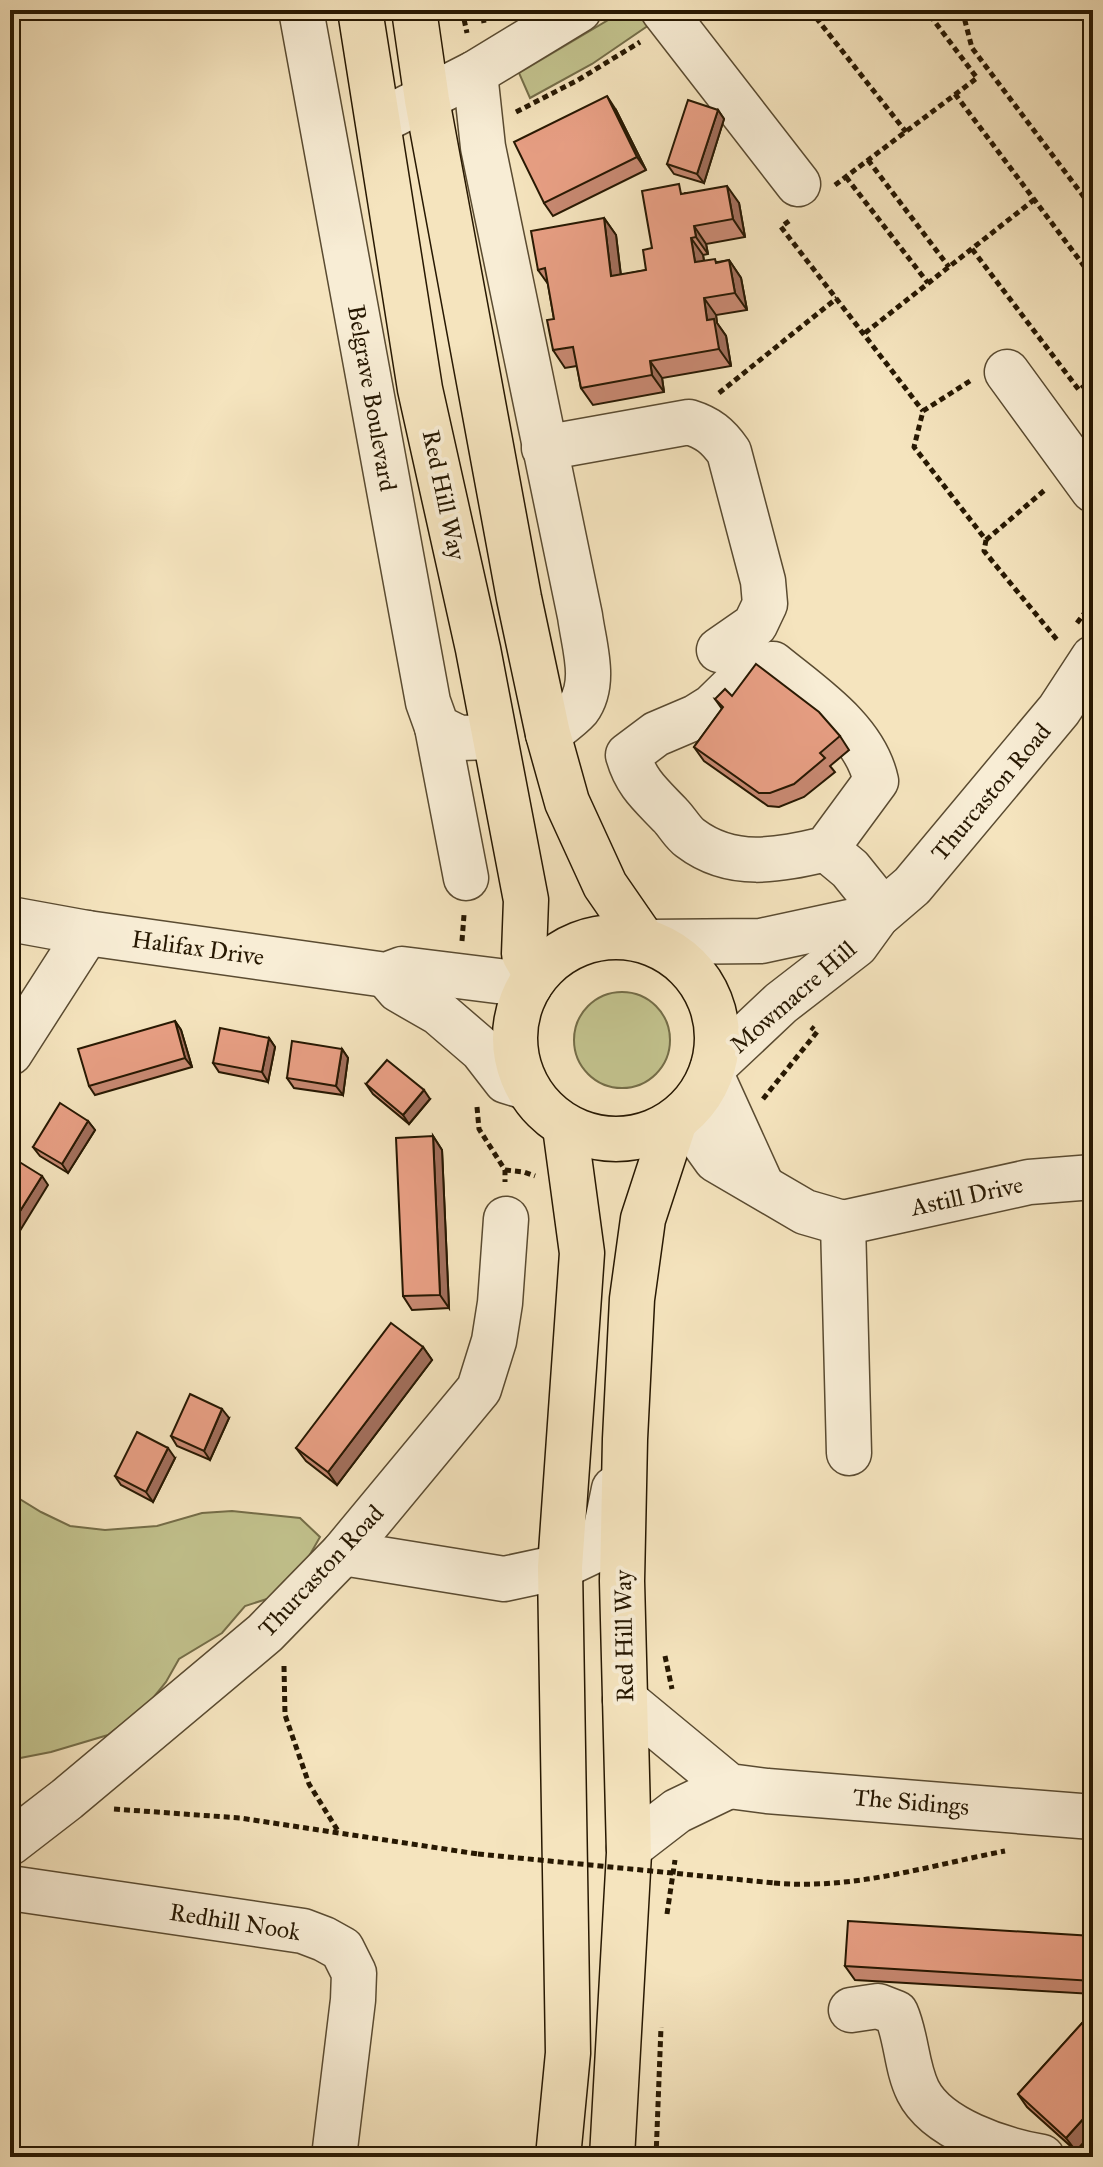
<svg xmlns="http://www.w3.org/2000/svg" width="1103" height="2167" viewBox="0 0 1103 2167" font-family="'IM FELL Great Primer',serif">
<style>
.green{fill:#c2c28d;stroke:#746d48;stroke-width:2}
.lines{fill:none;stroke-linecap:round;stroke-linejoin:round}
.minor-casing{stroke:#5a4b31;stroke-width:47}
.highway-casing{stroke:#271802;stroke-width:47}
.path{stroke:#271802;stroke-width:5;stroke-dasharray:6 4;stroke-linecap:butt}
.minor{stroke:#f8edd5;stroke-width:44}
.highway{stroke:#f5e4be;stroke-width:44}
.path-bridge{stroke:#271802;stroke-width:5;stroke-dasharray:6 4;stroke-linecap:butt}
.wall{fill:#c88972;stroke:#271802;stroke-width:2}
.shaded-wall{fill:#a26f5c;stroke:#271802;stroke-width:2}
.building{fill:#e89f84;stroke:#271802;stroke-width:2}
.labels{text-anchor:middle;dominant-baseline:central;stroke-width:8;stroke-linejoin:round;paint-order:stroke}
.street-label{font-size:24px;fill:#271802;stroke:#f8edd5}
</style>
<rect width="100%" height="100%" fill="#f5e4be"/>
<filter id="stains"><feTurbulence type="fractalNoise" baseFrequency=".0025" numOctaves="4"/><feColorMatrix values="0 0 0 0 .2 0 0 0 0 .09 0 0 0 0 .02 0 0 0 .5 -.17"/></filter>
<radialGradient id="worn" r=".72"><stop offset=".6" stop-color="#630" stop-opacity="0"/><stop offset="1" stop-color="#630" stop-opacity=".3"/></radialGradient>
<g class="green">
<path d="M615,16C628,15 640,13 649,25L592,64L530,98L519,73Z"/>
<circle cx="622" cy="1040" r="48"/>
<path d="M10,1493L41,1512L70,1526L105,1530L157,1526L202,1513L232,1511L300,1518L320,1537L296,1579L270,1598L245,1606L222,1633L179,1659L166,1682L149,1703L108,1735L51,1752L10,1760Z"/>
</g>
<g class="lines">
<defs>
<g id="minor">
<path d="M301,10L428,702L437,727L459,738L493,737"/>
<path d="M663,10L798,184"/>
<path d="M475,73L483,147L580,616C584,646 597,683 578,709C570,718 558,726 548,734"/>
<path d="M379,122L475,73L579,10"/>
<path d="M1007,372L1093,490"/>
<path d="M544,448L689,422C708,428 718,436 729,452L763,581L765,604L755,625L719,650"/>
<path d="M437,727L466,878"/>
<path d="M826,849L876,781C865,730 812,696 773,664L754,666L712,707L696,717L656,734L628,755C636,783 650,794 670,815C677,822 682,832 690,838C732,870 778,860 826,849L850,869L883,910"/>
<path d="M10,919L87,933L386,975L402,969L530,985"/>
<path d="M650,942L761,941L877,916"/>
<path d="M386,975L399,990L439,1013L482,1050L506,1081L526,1087"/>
<path d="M10,1053L87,933"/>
<path d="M713,1067L781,1003L856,945L877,916L912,886L1059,710L1093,658"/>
<path d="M711,1074L761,1184"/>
<path d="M683,1114L716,1160L805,1212L843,1223L1029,1182L1093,1177"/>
<path d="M843,1223L849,1453"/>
<path d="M343,1553L504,1579L560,1567L602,1547L614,1489"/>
<path d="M625,1700L729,1786L767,1791L1093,1817"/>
<path d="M10,1843L67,1799L265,1633L343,1553L479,1389L494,1341L500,1303L506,1219"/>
<path d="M629,1848L677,1811L729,1786"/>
<path d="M10,1888L303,1931L324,1939L342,1949L354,1973L353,2000L334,2157"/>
<path d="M851,2010L878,2006L896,2013C907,2038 906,2067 918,2091C937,2129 1002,2150 1042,2157"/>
<path d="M1091,2157L1093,2156"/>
</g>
<g id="highway">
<path d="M360,10L420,389L478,649L526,900L524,954L536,975"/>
<path d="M414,10L427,100L519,598L548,734L567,802L605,885L643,940"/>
<circle cx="616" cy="1038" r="101"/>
<path d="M558,2157L568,2053L560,1567L582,1253L565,1127"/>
<path d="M612,2157L629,1853L622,1581L625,1439L632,1299L643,1219L675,1121"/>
</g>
</defs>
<use href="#minor" class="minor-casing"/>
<use href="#highway" class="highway-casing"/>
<g class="path">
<path d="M462,10L467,33"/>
<path d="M482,10L484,23"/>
<path d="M810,10L906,132"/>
<path d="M968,10L965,21L972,48L1093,209"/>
<path d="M955,94L1093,278"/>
<path d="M516,112L578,80L640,42"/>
<path d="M868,160L949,267"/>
<path d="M846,177L928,283"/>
<path d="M835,185L977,78L926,10"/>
<path d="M789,221L781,227L923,411"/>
<path d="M972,249L1079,390L1093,379"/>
<path d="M865,333L1035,199"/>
<path d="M970,381L923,411L914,447L986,540L984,551L1058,641"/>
<path d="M719,393L837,298"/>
<path d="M986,540L1046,489"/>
<path d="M1077,623L1093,602"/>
<path d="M462,941L464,915"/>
<path d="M763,1099L817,1032L811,1027"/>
<path d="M477,1107L479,1129L505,1170V1182"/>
<path d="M505,1170L524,1172L535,1176"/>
<path d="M665,1656L672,1689"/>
<path d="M284,1666L285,1715L309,1784L338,1831"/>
<path d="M114,1809L240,1818L478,1854"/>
<path d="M774,1883C854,1890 927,1866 1005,1851"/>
<path d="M667,1914L675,1860"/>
<path d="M656,2157L661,2027"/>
</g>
<use href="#minor" class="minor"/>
<use href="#highway" class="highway"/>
<path class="path-bridge" d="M478,1854L774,1883"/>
</g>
<g class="wall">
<path d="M616,110L646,170L553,216L544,203Z"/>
<path d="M718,110L724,119L704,183L674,174L667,164Z"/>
<path d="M685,193L739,203L745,237L706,244L708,254L703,255L704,261L718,262L729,260L741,278L747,310L716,315L717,323L726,336L731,366L662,378L664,392L593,405L581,388L577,366L565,368L553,350L554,319L548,284L538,270L604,218L616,235L621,275L646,270L652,248Z"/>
<path d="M715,699L840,736L849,750L830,766L835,772L804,797L779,807L768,806L704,761L694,747L722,709Z"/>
<path d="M175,1021L181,1030L192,1067L95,1095L89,1086Z"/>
<path d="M269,1038L275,1047L268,1082L219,1072L213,1063Z"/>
<path d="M342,1049L348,1058L343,1095L294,1088L287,1078Z"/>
<path d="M366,1084L430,1099L409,1124L373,1094Z"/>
<path d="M88,1121L95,1130L68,1173L40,1156L33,1147Z"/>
<path d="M433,1136L442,1150L449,1308L412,1310L403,1296Z"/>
<path d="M423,1347L432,1360L337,1485L306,1461L296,1448Z"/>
<path d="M229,1418L210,1460L177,1446L171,1436Z"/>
<path d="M175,1458L153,1502L121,1485L115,1476Z"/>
<path d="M1093,1936V1994L855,1980L845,1966Z"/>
<path d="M1093,2011V2132L1076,2151L1027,2107L1018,2094Z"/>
</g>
<g class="shaded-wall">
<path d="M607,96L616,110L646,170L637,157Z"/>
<path d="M718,110L724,119L704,183L697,174Z"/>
<path d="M727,186L739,203L745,237L733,219Z"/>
<path d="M604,218L616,235L623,294L611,276Z"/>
<path d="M694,226L706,244L708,254L696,237Z"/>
<path d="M691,238L703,255L707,280L695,262Z"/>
<path d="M729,260L741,278L747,310L735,293Z"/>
<path d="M704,298L716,315L717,323L726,336L731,366L719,349L707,320Z"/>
<path d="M650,361L662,378L664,392L652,375Z"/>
<path d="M175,1021L181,1030L192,1067L185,1058Z"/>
<path d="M269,1038L275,1047L268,1082L262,1072Z"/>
<path d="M342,1049L348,1058L343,1095L336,1086Z"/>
<path d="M424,1090L430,1099L409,1124L403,1115Z"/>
<path d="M88,1121L95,1130L68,1173L62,1164Z"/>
<path d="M433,1136L442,1150L449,1308L440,1295Z"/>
<path d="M42,1176L48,1185L10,1247V1227Z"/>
<path d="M423,1347L432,1360L337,1485L328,1472Z"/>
<path d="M222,1409L229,1418L210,1460L204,1451Z"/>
<path d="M168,1448L175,1458L153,1502L146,1492Z"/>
<path d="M1093,2108V2132L1076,2151L1066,2138Z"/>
</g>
<g class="building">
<path d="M607,96L637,157L544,203L514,142Z"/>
<path d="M688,100L718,110L697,174L667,164Z"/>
<path d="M679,184L681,194L727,186L733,219L694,226L696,237L691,238L695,262L715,259L716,263L729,260L735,293L704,298L707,320L714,319L719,349L650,361L652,375L581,388L573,347L553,350L547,320L554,319L545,268L538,270L531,231L604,218L611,276L646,270L643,250L652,248L642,191Z"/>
<path d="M756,664L819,712L840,736L820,753L825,758L794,784L770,793H759L694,747L723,707L715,699L725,689L732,696Z"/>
<path d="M175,1021L185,1058L89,1086L78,1049Z"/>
<path d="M220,1028L269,1038L262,1072L213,1063Z"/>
<path d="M292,1041L342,1049L336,1086L287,1078Z"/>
<path d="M387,1060L424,1090L403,1115L366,1084Z"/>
<path d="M60,1103L88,1121L62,1164L33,1147Z"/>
<path d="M433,1136L440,1295L403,1296L396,1138Z"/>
<path d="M13,1158L42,1176L10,1227V1162Z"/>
<path d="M391,1323L423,1347L328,1472L296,1448Z"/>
<path d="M190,1394L222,1409L204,1451L171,1436Z"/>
<path d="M137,1432L168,1448L146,1492L115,1476Z"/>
<path d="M848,1921L1093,1936V1981L845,1966Z"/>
<path d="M1093,2011V2108L1066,2138L1018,2094Z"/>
</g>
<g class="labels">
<g class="street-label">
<text transform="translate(372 398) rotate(80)">Belgrave Boulevard</text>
<text transform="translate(444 495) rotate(78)">Red Hill Way</text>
<text transform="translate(991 792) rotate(-50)">Thurcaston Road</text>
<text transform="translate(198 948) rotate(8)">Halifax Drive</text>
<text transform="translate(793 997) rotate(-41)">Mowmacre Hill</text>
<text transform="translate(967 1196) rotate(-12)">Astill Drive</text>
<text transform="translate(321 1571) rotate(-47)">Thurcaston Road</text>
<text transform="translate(624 1636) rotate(-91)">Red Hill Way</text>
<text transform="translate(911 1802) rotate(5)">The Sidings</text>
<text transform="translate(235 1922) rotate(9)">Redhill Nook</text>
</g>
</g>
<rect width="1103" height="2167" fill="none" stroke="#f5e4be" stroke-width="40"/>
<rect x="12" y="12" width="1079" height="2143" fill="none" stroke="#271802" stroke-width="4"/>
<rect x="20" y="20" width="1063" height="2127" fill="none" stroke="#271802" stroke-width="2"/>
<rect width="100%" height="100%" filter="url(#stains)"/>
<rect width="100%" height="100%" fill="url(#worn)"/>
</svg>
